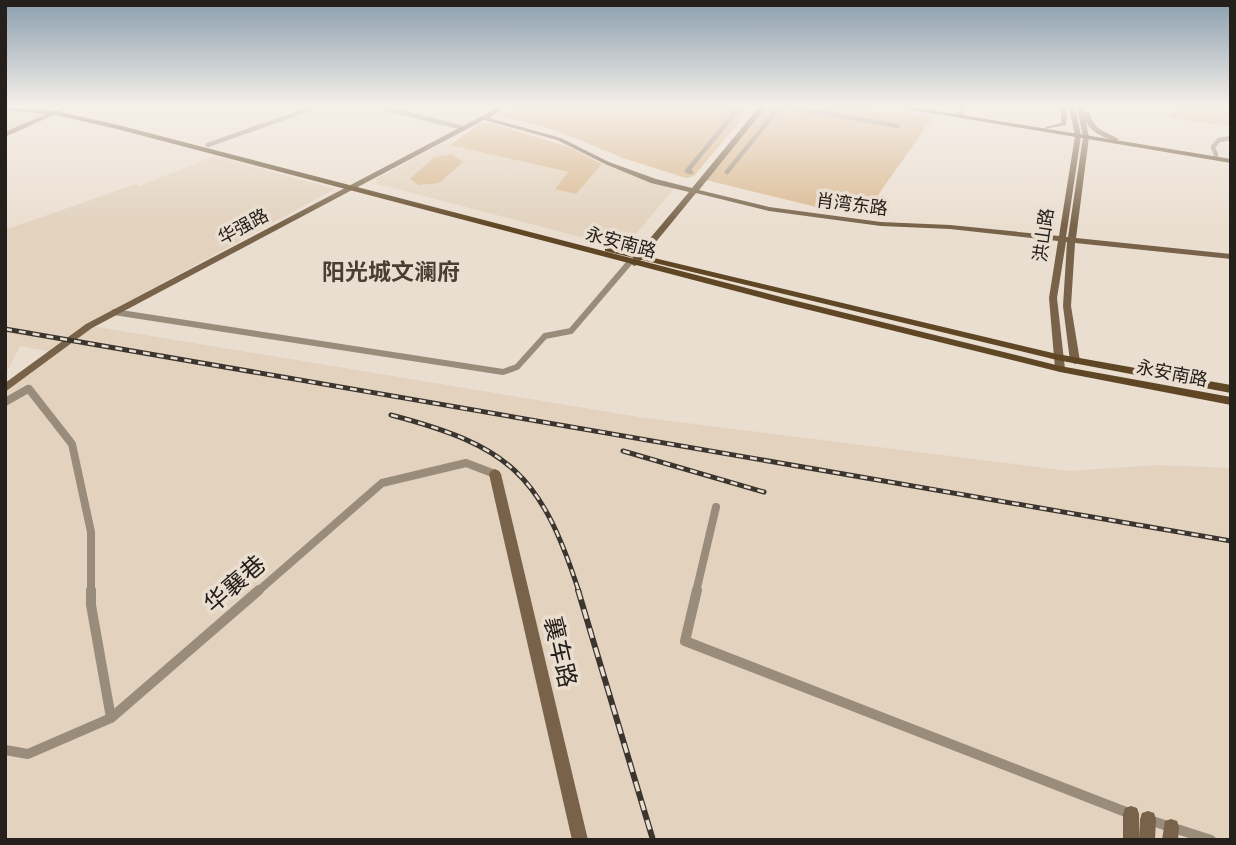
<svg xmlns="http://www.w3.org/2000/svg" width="1236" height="845" viewBox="0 0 1236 845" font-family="'DejaVu Sans','Noto Sans SC',sans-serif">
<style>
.built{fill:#e2d2be}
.green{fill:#d9b88f}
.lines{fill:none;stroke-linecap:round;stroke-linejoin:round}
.street-far3{stroke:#9a8c7a;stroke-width:4.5}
.street-far2{stroke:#9a8c7a;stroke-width:6}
.street-far1{stroke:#9a8c7a;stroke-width:8}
.street{stroke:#9a8c7a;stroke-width:10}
.secondary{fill:#78634a;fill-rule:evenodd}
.primary{fill:#5f4726;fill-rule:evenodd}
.rail-far1-casing{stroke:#3a352f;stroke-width:5}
.rail-casing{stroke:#3a352f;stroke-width:6}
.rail-far1{stroke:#eaded0;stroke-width:2.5;stroke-dasharray:7;stroke-linecap:butt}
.rail{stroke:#eaded0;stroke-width:3.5;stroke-dasharray:10;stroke-linecap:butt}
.labels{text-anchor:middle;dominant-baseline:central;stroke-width:7;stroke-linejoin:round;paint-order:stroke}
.far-street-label{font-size:18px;fill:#25201b;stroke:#eaded0}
.neighbourhood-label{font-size:23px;font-weight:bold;fill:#483f33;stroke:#eaded0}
.near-street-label{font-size:24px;fill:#25201b;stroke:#eaded0}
</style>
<rect width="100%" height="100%" fill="#eaded0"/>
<g class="built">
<path d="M5,108L56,113L5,136Z"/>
<path d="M443,143L569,173L555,189L576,194L602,164L674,189L634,236L604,243L377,184L376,179Z"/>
<path d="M215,156L335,189L85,325L639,417L1069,471L1157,465L1231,468V840H5V388L53,352L20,346L5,375V230L136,184L139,186Z"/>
</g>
<g class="green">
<path d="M515,107H752L694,176L686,178L623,158L555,130L499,115Z"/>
<path d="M765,107H866L930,118L931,120L876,198L862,209L833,211L706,180Z"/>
<path d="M1170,107H1231V126L1170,118Z"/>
<path d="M491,123L571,148L602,164L576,194L555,189L568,172L450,145L479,124Z"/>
<path d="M452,154L463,162L439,183L419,185L410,179L434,157Z"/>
</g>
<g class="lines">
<g class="street-far3">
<path d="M380,107L464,128"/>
<path d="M790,107L898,126"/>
<path d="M960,115L962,107"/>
<path d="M208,145L315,107"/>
<path d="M1216,155L1213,147L1219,140L1231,138"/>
<path d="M691,172L687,171L740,107"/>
<path d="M727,172L778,109L787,107"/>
</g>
<g class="street-far2">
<path d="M114,312L503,372L517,367L545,336L571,331L630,262"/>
<path d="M25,391H31"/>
</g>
<g class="street-far1">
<path d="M29,389L72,444L91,532V592"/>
<path d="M5,402L28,389"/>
<path d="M257,592L382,483L466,463L495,474"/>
<path d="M696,592L716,507"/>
</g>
<g class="street">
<path d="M91,590V605L111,718"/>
<path d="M697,590L685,641L1131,814"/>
<path d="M5,750L28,754L111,718L259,590"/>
<path d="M1149,820L1211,840"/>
</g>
<g class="secondary">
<path d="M62,107H71L5,137V132Z"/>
<path d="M499,107H507L489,118L561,138L609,162L656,179L692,188L759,107H766L699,190L769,207L881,222L950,225L1059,236L1075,136L1069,107H1075L1081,136L1066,237H1068L1083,137L1077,107H1083L1084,112H1089C1096,132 1103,130 1119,139L1116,141C1103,137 1093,134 1086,122L1089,137L1076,238L1231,254V259L1075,243L1071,306L1080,361L1075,364L1070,361L1063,306L1067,242H1066L1057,298L1065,369L1060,372L1055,369L1049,298L1058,241L950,229L881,226L769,211L696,193L637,265L634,266L630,263L631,261L689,192L651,183L605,164L557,140L484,120L92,328L5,392V383L86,324Z"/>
<path d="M1061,107H1067L1066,125L1045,129V127L1061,123Z"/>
<path d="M495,469L499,471L501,474L588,840H572L489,474L491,471Z"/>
<path d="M1131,806L1137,808L1139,814V838L1140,819L1142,813L1148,811L1154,813L1156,819L1155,840H1123V814L1125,808Z"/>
<path d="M1171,819L1177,821L1179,827L1178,840H1162L1165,821Z"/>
</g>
<g class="primary">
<path d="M5,107L56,111L118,125L785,298L1060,366L1231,397V405L1060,372L785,304L117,129L56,115L5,110Z"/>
<path d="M896,107H913L1231,159V163Z"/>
<path d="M605,247H608L1057,354L1231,385V393L1057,360L605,251Z"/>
</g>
<defs>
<g id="rail-far1">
<path d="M5,329L1231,541"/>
<path d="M391,415C509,446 541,474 579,592"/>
<path d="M623,451L764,492"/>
</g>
<path id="rail" d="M578,590L653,840"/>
</defs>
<use href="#rail-far1" class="rail-far1-casing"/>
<use href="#rail" class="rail-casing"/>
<use href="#rail-far1" class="rail-far1"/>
<use href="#rail" class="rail"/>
</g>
<linearGradient id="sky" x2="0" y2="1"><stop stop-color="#8a9eae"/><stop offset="0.47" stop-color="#f6f0ea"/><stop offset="1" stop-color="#f6f0ea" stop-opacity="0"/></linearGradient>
<rect width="1236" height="226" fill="url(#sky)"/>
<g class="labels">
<g class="far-street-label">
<text transform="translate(852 204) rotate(7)">肖湾东路</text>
<text transform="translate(243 226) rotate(-28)">华强路</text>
<text transform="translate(1043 235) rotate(-82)">洪山路</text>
<text transform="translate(621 242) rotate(15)">永安南路</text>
<text transform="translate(1172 373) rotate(11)">永安南路</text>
</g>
<g class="neighbourhood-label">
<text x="391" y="272">阳光城文澜府</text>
</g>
<g class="near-street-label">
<text transform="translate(235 584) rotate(-41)">华襄巷</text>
<text transform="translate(560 652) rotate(77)">襄车路</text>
</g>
</g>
<rect width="1236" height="845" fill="none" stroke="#25201b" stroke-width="14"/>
</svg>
